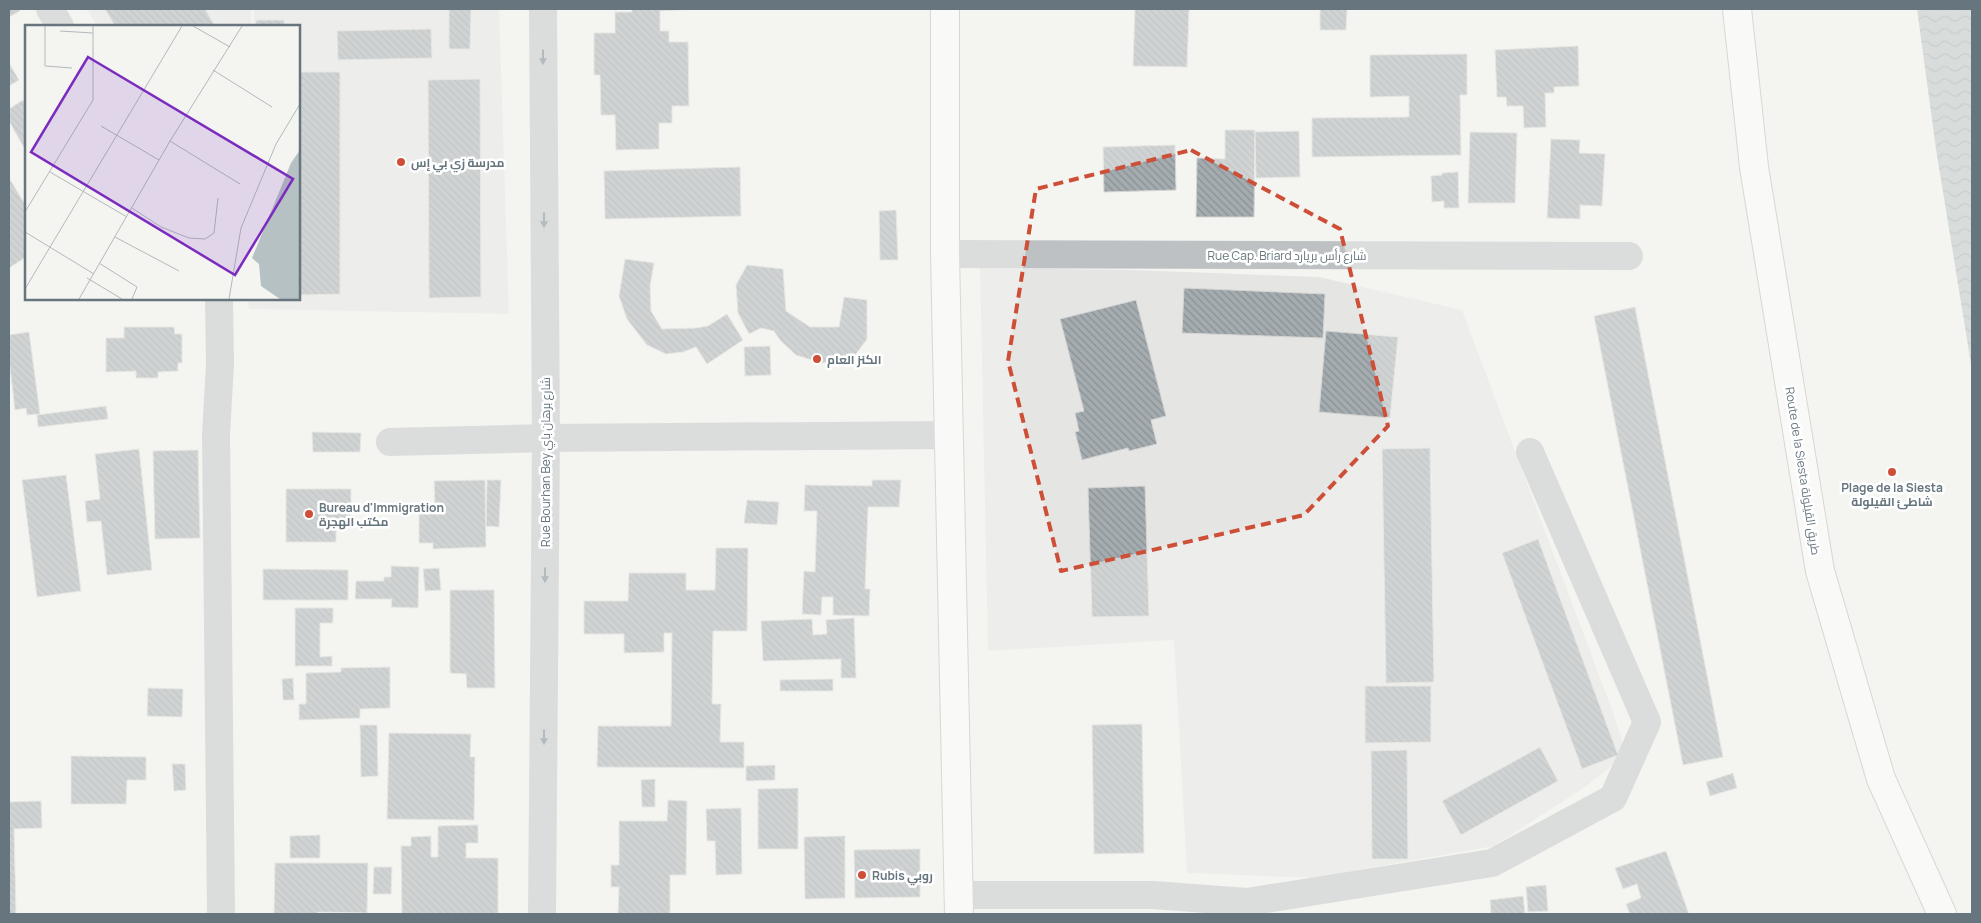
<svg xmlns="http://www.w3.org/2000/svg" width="1981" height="923" viewBox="0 0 1981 923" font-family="Manrope,Cairo,sans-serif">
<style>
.built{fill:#e5e5e4}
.water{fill:url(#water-waves)}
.building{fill:url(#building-back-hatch);stroke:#d5d5d3}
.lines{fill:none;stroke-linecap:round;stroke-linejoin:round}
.major-casing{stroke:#b1b5b8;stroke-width:30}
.minor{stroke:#bdc1c4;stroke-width:28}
.major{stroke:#fff;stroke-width:28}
.oneway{fill:#66757e}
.marked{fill:none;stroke:#ce4f37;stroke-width:4;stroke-dasharray:10 6;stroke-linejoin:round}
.poi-dot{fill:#ce4f37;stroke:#fff;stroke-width:2}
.labels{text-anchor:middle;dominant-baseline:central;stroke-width:5;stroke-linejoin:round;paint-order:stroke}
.poi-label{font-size:12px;font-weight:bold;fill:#66757e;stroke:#fff;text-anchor:start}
.street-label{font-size:12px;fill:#66757e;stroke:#fff}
.inset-road{fill:none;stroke:#b2b9bc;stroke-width:1}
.view{fill:#7b2cbf;fill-opacity:0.15;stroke:#7b2cbf;stroke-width:2.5}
.inset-edge{fill:none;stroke:#66757e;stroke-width:2.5}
</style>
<defs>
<pattern id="water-waves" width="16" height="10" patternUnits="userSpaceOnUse" patternTransform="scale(1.25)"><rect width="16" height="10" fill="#b5c1c3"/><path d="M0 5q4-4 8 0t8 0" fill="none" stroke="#97a1a4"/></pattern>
<pattern id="building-back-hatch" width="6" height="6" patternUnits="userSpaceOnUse" patternTransform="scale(1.25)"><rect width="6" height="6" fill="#a5acb0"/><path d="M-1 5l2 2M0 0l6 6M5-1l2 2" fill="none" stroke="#8a9194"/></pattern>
</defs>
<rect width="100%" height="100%" fill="#f4f4f1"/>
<g class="built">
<path d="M87,9H251V26H97Z"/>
<path d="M254,9H499L509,314L249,309L248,299H299V26H254Z"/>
<path d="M980,268L1131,270L1319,277L1462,310L1614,715L1626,755L1585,787L1494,846L1313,878L1187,873L1174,640L988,651Z"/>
</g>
<path class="water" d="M1917,9H1972V370L1936,149Z"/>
<g class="building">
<path d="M9,9H18L20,11L9,17Z"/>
<path d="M105,9H205L215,26H115Z"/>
<path d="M449,9H471L470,49H449Z"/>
<path d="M632,9H693L660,11V31H669V42H688L689,106H672V123H659V149L616,150L615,115H601L600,75H594V33H615V12H632Z"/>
<path d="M1135,9H1189L1187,67L1133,66Z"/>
<path d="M1320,9H1347L1346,30H1320Z"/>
<rect x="256" y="20" width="28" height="6"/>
<path d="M431,29L432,58L338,60L337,31Z"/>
<path d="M1578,46L1579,86L1554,87V93H1545L1546,127L1524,128L1523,106H1507L1506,97H1497L1495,50Z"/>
<path d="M1467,54V95H1460L1461,155L1312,157V118L1409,117V96L1370,97V55Z"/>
<path d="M9,63L19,80L9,86Z"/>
<path d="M299,72H340V294L299,295Z"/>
<path d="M480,79L481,297L429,298L428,80Z"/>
<path d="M23,100L26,106V151L9,121V109Z"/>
<path d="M1225,130H1255L1254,217H1196L1197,158L1225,159Z"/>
<path d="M1299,131L1300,177L1256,178L1255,132Z"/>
<path d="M1470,132L1517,133L1515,203H1468Z"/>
<path d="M1551,139L1580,140L1579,153L1605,154L1602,206L1580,205V219L1547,218Z"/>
<path d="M1175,145L1176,190L1104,192L1103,147Z"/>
<path d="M740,167L741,216L605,219L604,171Z"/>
<path d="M1458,172L1459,208H1444V201L1432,202L1431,176L1442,175V173Z"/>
<path d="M9,178L26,206V257L9,268Z"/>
<path d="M896,210L898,260H880L879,211Z"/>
<path d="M625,259L654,263L650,286L651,311L662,329L696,328L708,326L727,314L743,340L707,364L696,347L683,352L666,354L647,345L627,319L619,296Z"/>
<path d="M747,265L783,269L786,311L810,327H839L844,297L867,300V339L853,358L822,363L796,355L780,340L774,331L761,328L749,334L738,313L736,285Z"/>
<path d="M1184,288L1325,294L1323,338L1182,333Z"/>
<path d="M1136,300L1166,416L1151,420L1157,444L1129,451L1128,448L1082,460L1075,432L1079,431L1075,413L1084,411L1060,319Z"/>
<path d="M1635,307L1723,757L1683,765L1594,316Z"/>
<path d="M124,327H174L175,334H182V363H178V371L158,372V378H136V371L106,372V338H124Z"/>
<path d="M1326,331L1398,337L1390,418L1319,412Z"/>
<path d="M29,332L40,414L27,415L26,408L15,410L9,359V335Z"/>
<path d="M770,346L771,375L745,376L744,347Z"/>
<path d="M106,406L108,419L38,427L37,415Z"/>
<path d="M312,432L361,433L360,452H313Z"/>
<path d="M1430,448L1434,682L1386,683L1382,449Z"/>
<path d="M139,449L152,570L107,575L101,521L87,522L85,501L100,499L95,454Z"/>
<path d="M198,450L200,538L155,539L153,451Z"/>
<path d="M66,475L81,591L37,597L22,480Z"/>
<path d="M485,480L486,547L433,549V543H419V506H435L434,481Z"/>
<path d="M487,480H501L499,527L486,526Z"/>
<path d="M872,480H901L899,507H868L865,589H870L869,616L833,615V597H822L821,615L802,614L804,571L815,572L817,511H804L805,485L872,486Z"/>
<path d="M1145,486L1149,616L1092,617L1088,488Z"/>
<path d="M286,489H351V524H336V542H286Z"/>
<path d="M747,500L779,502L777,525L744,523Z"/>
<path d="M1538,539L1618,755L1582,769L1502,553Z"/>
<path d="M716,548H748L747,631H713L712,704H721L720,742H744V768L597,767L598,726H671L672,633H664V652L624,653V634H584V601H628L629,573H686V590H715Z"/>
<path d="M391,566L419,567L418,608L391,607L392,599H355L356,581H384V577H391Z"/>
<path d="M439,568L441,590L425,591L423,569Z"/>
<path d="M263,569L348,570V600H263Z"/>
<path d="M450,590H494L495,688H467L466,674L450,673Z"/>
<path d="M295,608H333V623H320V657L332,656V666H295Z"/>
<path d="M854,618L856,678H841V659L763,661L761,621L812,619L813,635L827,634L826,620Z"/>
<path d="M390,667V708L360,709V718L299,720V704H306V673L341,672V668Z"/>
<path d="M293,678L294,700H283L282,679Z"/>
<path d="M833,679V691H780V680Z"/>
<path d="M1365,686H1431V742L1365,743Z"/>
<path d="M148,688L183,689L182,717L147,716Z"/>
<path d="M1142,724L1144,853L1094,854L1092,725Z"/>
<path d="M360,725H377L378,776L361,777Z"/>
<path d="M389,733L471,734L470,757H475L474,820L387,819Z"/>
<path d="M1540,747L1558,781L1461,835L1442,801Z"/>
<path d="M1407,750L1408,859H1372L1371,751Z"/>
<path d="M71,756L146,757V780H127L126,804H71Z"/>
<path d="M172,764H185L186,790L174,791Z"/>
<path d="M775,765V780L746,781V766Z"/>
<path d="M1733,773L1737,788L1710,796L1706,782Z"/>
<path d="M655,779V807H642L641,780Z"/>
<path d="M798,788V849H758V789Z"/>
<path d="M668,800L687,801L686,875H670V914H618L619,887H611V865H619V821H667Z"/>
<path d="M41,801L42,828L14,829L16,914H9V802Z"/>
<path d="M741,808L742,874L716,875L715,841H707L706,809Z"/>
<path d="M478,825V843H466V858H498V914H402L401,846H411V837L431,836V857H438V826Z"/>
<path d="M320,835V858H290V836Z"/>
<path d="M845,836V898L805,899L804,837Z"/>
<path d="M920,849V897L855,898L854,850Z"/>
<path d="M1666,851L1689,914H1630L1626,904L1641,898L1637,884L1623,889L1615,868Z"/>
<path d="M275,863H368L367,913L318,912V914H274Z"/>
<path d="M374,867H392L391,894H373Z"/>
<path d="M1546,885L1548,911L1528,912L1526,887Z"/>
<path d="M1523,896L1525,914H1491L1490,900Z"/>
</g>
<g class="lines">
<defs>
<g id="major">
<path d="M945,9V254L959,914"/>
<path d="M1737,9L1754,167L1820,571L1881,779L1942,914"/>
</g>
</defs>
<use href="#major" class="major-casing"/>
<g class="minor">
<path d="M50,9L60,26"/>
<path d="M945,254L1629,256"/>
<path d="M219,299L220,364L216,434L221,914"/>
<path d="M390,442L546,438L948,435"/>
<path d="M958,895H1153L1247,902L1492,863L1613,798L1647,722L1530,452"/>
<path d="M542,914L546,438L543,9"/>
</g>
<use href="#major" class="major"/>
</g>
<defs><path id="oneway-solid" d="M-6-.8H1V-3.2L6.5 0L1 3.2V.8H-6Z" transform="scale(1.25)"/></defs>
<g class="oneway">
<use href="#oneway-solid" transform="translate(543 57) rotate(90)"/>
<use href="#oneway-solid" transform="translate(544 220) rotate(90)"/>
<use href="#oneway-solid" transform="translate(545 575) rotate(90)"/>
<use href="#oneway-solid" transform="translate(544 737) rotate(90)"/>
</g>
<path d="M0 0H1981V923H0ZM1191,150L1340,229L1388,426L1304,515L1061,571L1008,361L1036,189Z" fill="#f4f4f1" fill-opacity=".55" fill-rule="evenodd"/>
<path class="marked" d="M1191,150L1340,229L1388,426L1304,515L1061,571L1008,361L1036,189Z"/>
<g class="poi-dot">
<circle cx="401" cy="162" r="5"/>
<circle cx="817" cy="359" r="5"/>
<circle cx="1892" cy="472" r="5"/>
<circle cx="309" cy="514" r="5"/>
<circle cx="862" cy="875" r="5"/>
</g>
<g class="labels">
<g class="poi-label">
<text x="411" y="162">مدرسة زي بي إس</text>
<text x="827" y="359">الكنز العام</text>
<text x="1892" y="487" text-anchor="middle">Plage de la Siesta<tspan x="1892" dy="14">شاطئ القيلولة</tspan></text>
<text x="319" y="507">Bureau d'Immigration<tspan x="319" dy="14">مكتب الهجرة</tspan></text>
<text x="872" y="875">Rubis روبي</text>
</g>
<g class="street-label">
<text x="1287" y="255">Rue Cap. Briard شارع رأس بريارد</text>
<text transform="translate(545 462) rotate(-90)">Rue Bourhan Bey شارع برهان باي</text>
<text transform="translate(1803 471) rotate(81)">Route de la Siesta طريق القيلولة</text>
</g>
</g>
<g transform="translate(25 25)">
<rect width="275" height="275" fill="#f4f4f1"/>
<path d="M275,125V274H255L236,261L234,239L227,233L266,138Z" fill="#b5c1c3"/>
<path class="inset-road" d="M20,1V41L47,43M168,1L205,22M35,6L68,8M188,45L247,82M76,101L134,135M145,116L215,159M25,147L102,192M107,183L136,202L164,213L180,214L189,208L193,173M0,187L68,75V1M0,207L69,249M90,212L154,246M74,238L112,262L107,274M62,253L97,274M0,264L157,1M54,274L145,116L217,1M204,274L216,203L251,119L275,79"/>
<path class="view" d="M63,32L268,154L210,250L6,127Z"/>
<rect width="275" height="275" class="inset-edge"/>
</g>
<rect width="1981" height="923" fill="none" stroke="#66757e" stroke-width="20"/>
</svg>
